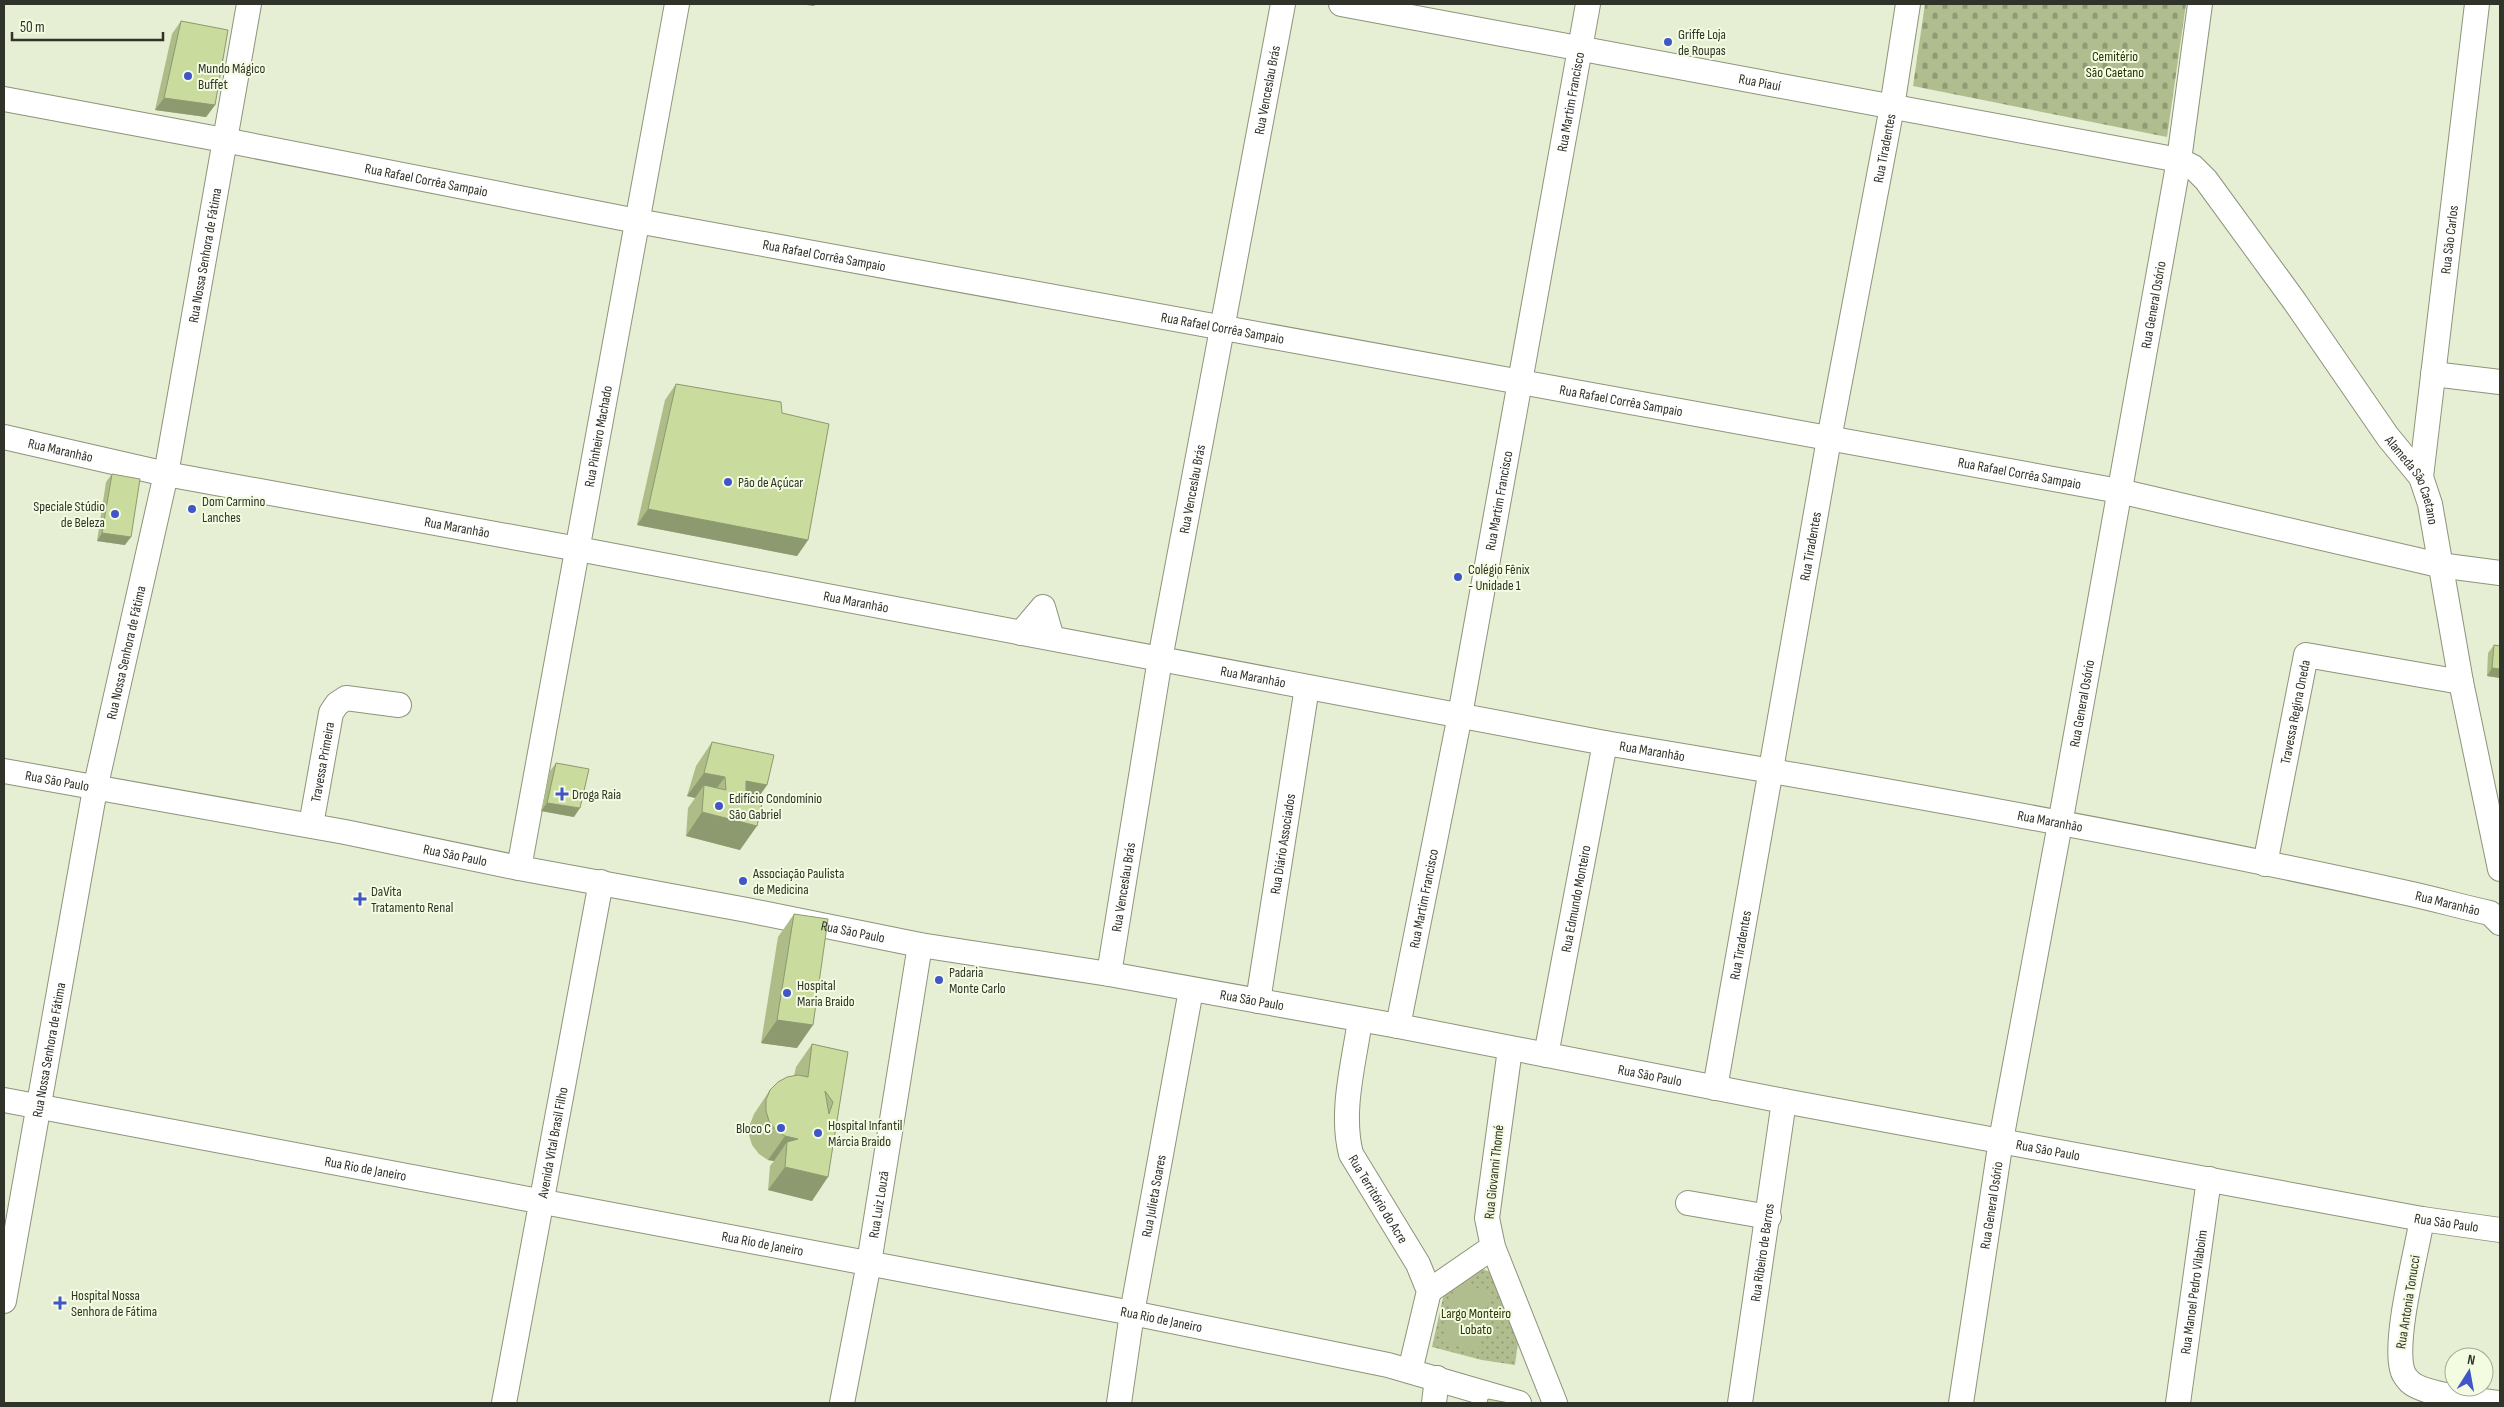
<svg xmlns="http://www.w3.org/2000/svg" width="2504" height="1407" viewBox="0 0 2504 1407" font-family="'Sofia Sans Condensed',sans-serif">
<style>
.cemetery{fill:url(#cemetery-stones)}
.park{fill:url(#park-dots)}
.garden{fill:#b0bd8e}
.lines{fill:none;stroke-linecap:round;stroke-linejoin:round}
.minor-casing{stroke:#8c947b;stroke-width:26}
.minor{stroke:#fff;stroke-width:24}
.wall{fill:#aebc88}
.shaded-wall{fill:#8d996f}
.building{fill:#cadb9e;stroke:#8d996f;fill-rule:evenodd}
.poi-dot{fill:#4055c8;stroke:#f3fbe0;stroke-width:2}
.labels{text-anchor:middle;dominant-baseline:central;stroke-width:4;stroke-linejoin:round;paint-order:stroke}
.poi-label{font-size:14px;fill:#303329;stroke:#f3fbe0;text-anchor:start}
.park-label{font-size:14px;fill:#2b3406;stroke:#f3fbe0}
.street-label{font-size:14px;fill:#303329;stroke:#f3fbe0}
</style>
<defs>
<pattern id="cemetery-stones" width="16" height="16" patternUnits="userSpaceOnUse" patternTransform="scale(1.25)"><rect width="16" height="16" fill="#b0bd8e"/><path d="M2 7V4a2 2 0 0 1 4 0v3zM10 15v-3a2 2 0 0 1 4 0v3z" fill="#909a74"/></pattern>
<pattern id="park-dots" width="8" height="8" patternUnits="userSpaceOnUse" patternTransform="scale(1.25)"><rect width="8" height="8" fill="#b0bd8e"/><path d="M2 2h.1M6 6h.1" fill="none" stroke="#909a74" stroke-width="1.8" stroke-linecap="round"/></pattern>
</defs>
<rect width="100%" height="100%" fill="#e6eed3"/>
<path class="cemetery" d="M1925,4H2186L2167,137L1913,86Z"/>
<path class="park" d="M1477,1267L1493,1273L1518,1342L1515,1365L1482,1360L1432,1347L1445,1289Z"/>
<path class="garden" d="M1455,1283L1491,1291L1478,1351L1442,1342Z"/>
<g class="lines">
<defs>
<g id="minor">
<path id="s1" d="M1341,4L2179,160L2193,167L2206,180L2295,302L2388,437L2421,477L2430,504L2461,682L2500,869"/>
<path id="s2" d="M4,99L224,140L637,221L2119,491L2439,565L2500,573"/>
<path d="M2433,374L2500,382"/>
<path id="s3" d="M4,437L166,474L578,549L1605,743C1873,787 2141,835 2407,893C2435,899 2462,907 2490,913L2500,923"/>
<path id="s4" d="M2421,477L2477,4"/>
<path d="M1021,633L1043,607L1052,638"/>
<path id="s5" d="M4,771L345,832L519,868L747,910L920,945L1109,974L1398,1026L1784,1101L2422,1219L2500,1230"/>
<path id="s6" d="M311,825L331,713L337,704L346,698L399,705"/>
<path id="s7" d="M2265,864L2306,655L2461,682"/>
<path id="s8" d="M519,868L677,4"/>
<path id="s9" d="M1109,974L1160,659L1283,4"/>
<path id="s10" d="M1258,1001L1307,687"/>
<path id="s11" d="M1360,1020C1354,1063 1340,1111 1351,1154L1418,1264L1429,1291L1410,1371"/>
<path id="s12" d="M1398,1026L1460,715L1588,4"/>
<path d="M1510,1049L1487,1218L1493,1247L1555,1403"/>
<path id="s13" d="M1546,1055L1605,743"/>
<path id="s14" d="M1715,1088L1829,439L1892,107L1908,4"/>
<path id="s15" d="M4,1100L1132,1313L1388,1365L1519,1403"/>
<path d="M1688,1203L1769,1217"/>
<path d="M2422,1219C2416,1255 2394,1336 2402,1369C2403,1374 2407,1379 2410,1382C2424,1395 2478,1400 2498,1403"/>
<path d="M1429,1291L1493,1247"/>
<path id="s16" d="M4,1301L95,789L166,474L249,4"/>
<path id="s17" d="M504,1403L601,882"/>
<path id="s18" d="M842,1403L869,1263L920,945"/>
<path id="s19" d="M1119,1403L1132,1313L1191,990"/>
<path d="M1434,1403L1437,1378"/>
<path id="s20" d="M1740,1403L1784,1101"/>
<path id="s21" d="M1961,1403L2001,1140L2060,824L2179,160L2200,4"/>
<path id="s22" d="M2178,1403L2209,1179"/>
</g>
</defs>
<use href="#minor" class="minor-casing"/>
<use href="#minor" class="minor"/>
</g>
<g class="wall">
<path d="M181,21L215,105L206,117L155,110L172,34Z"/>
<path d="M676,384L782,413L808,540L797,556L637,525L665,400Z"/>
<path d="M112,474L125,545L97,541L106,482Z"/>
<path d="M2494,645L2500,646V678L2487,676L2488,653Z"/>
<path d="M712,742L767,785L758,797L740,850L686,836L688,808L695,798L687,796L696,766Z"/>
<path d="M556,763L574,817L541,811L550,771Z"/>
<path d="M794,914L797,1048L761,1043L778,937Z"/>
<path d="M812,1044L848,1052L812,1201L768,1190L770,1166L774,1161L768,1160L759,1154L752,1145L749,1135L750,1124L754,1114L770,1090L794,1076L796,1067Z"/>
</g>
<g class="shaded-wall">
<path d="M799,4H815L814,6Z"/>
<path d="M164,98L215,105L206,117L155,110Z"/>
<path d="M648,509L808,540L797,556L637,525Z"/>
<path d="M102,533L131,537L125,545L97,541Z"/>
<path d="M2492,668L2500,669V678L2487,676Z"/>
<path d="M704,773L725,777L708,800L704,785L695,798L687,796Z"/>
<path d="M746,781L767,785L751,808L730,804Z"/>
<path d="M547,803L580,808L574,817L541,811Z"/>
<path d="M702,812L757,826L740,850L686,836Z"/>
<path d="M777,1020L813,1025L797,1048L761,1043Z"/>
<path d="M785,1136L798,1139L787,1142L774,1161L768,1160Z"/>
<path d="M785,1167L828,1177L812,1201L768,1190Z"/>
</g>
<g class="building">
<path d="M181,21L228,30L215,105L164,98Z"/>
<path d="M676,384L781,402L782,413L829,424L808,540L648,509Z"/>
<path d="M112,474L140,479L131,537L102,533Z"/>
<path d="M2494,645L2500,646V669L2492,668Z"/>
<path d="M712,742L774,755L767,785L746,781V793L763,799L757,826L702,812L704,785L726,790L725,777L704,773Z"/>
<path d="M556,763L589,769L580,808L547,803Z"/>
<path d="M794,914L828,919L813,1025L777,1020Z"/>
<path d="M812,1044L848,1052L828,1177L785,1167L787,1142L798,1139L785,1136L776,1130L769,1121L766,1111V1100L770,1090L778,1082L787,1077L798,1075L808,1077ZM825,1091L833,1102L829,1114Z"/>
<path d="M1488,1399L1509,1403H1487Z"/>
</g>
<g class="poi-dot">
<circle cx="1668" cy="42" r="5"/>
<circle cx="188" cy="76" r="5"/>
<circle cx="728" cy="482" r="5"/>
<circle cx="192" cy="509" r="5"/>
<circle cx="115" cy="514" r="5"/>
<circle cx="1458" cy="577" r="5"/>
<path d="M559.5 786.5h5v5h5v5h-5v5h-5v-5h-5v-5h5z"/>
<circle cx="719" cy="806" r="5"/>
<circle cx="743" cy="881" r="5"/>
<path d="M357.5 891.5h5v5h5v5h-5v5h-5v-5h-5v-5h5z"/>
<circle cx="939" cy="980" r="5"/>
<circle cx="787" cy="993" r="5"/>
<circle cx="781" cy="1128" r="5"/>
<circle cx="818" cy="1133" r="5"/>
<path d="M57.5 1295.5h5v5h5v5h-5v5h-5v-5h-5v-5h5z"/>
</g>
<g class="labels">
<g class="poi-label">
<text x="1678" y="34">Griffe Loja<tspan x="1678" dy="16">de Roupas</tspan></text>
<text x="198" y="68">Mundo Mágico<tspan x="198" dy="16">Buffet</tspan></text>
<text x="738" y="482">Pão de Açúcar</text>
<text x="202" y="501">Dom Carmino<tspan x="202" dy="16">Lanches</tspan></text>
<text x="105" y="506" text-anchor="end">Speciale Stúdio<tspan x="105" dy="16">de Beleza</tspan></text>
<text x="1468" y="569">Colégio Fênix<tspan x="1468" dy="16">- Unidade 1</tspan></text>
<text x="572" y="794">Droga Raia</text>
<text x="729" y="798">Edifício Condomínio<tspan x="729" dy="16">São Gabriel</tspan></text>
<text x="753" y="873">Associação Paulista<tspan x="753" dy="16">de Medicina</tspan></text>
<text x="371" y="891">DaVita<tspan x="371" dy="16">Tratamento Renal</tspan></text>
<text x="949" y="972">Padaria<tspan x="949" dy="16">Monte Carlo</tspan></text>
<text x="797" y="985">Hospital<tspan x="797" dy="16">Maria Braido</tspan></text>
<text x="828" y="1125">Hospital Infantil<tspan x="828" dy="16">Márcia Braido</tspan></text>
<text x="771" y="1128" text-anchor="end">Bloco C</text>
<text x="71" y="1295">Hospital Nossa<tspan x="71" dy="16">Senhora de Fátima</tspan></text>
</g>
<g class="park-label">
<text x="2115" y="56">Cemitério<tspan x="2115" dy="16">São Caetano</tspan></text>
<text x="1476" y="1313">Largo Monteiro<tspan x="1476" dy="16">Lobato</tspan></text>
</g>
<g class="street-label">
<text stroke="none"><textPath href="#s1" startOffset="426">Rua Piauí</textPath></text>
<text stroke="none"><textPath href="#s9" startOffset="898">Rua Venceslau Brás</textPath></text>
<text stroke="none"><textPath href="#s12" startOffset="940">Rua Martim Francisco</textPath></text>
<text stroke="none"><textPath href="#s14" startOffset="955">Rua Tiradentes</textPath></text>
<text stroke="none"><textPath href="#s2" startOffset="430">Rua Rafael Corrêa Sampaio</textPath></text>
<text stroke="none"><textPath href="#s4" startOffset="239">Rua São Carlos</textPath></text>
<text stroke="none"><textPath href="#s16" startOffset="1065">Rua Nossa Senhora de Fátima</textPath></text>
<text stroke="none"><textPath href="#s2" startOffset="835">Rua Rafael Corrêa Sampaio</textPath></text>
<text stroke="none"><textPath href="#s21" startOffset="1115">Rua General Osório</textPath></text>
<text stroke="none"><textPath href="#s2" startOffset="1240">Rua Rafael Corrêa Sampaio</textPath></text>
<text stroke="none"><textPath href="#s2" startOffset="1645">Rua Rafael Corrêa Sampaio</textPath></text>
<text stroke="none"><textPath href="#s8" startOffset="439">Rua Pinheiro Machado</textPath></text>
<text stroke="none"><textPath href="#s3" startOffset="58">Rua Maranhão</textPath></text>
<text stroke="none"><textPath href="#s2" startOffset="2050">Rua Rafael Corrêa Sampaio</textPath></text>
<text stroke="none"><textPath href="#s1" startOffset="1252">Alameda São Caetano</textPath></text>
<text stroke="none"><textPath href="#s9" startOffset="492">Rua Venceslau Brás</textPath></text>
<text stroke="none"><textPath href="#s12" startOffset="535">Rua Martim Francisco</textPath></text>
<text stroke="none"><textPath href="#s3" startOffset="462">Rua Maranhão</textPath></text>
<text stroke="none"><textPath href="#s14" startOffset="550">Rua Tiradentes</textPath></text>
<text stroke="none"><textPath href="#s3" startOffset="868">Rua Maranhão</textPath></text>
<text stroke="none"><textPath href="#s16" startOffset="660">Rua Nossa Senhora de Fátima</textPath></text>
<text stroke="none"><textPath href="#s3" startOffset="1272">Rua Maranhão</textPath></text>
<text stroke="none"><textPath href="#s21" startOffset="710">Rua General Osório</textPath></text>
<text stroke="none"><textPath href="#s7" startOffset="155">Travessa Regina Oneda</textPath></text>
<text stroke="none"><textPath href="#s3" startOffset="1678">Rua Maranhão</textPath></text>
<text stroke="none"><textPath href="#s6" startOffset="64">Travessa Primeira</textPath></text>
<text stroke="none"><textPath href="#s5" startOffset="54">Rua São Paulo</textPath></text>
<text stroke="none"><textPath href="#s3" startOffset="2082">Rua Maranhão</textPath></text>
<text stroke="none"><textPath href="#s10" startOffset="159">Rua Diário Associados</textPath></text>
<text stroke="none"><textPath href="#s5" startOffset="459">Rua São Paulo</textPath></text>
<text stroke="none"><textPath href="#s9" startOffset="88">Rua Venceslau Brás</textPath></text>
<text stroke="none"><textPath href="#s12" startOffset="130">Rua Martim Francisco</textPath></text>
<text stroke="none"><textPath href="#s13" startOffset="159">Rua Edmundo Monteiro</textPath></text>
<text stroke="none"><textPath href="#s3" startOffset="2488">Rua Maranhão</textPath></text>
<text stroke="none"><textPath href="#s5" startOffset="864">Rua São Paulo</textPath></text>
<text stroke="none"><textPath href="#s14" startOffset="145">Rua Tiradentes</textPath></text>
<text stroke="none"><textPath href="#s5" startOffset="1269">Rua São Paulo</textPath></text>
<text stroke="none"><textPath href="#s16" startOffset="255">Rua Nossa Senhora de Fátima</textPath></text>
<text stroke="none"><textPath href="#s5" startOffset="1674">Rua São Paulo</textPath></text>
<text stroke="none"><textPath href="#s17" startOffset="265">Avenida Vital Brasil Filho</textPath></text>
<text stroke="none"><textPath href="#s5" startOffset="2079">Rua São Paulo</textPath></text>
<text stroke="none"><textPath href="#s15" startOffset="368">Rua Rio de Janeiro</textPath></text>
<text transform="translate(1494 1172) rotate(-84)">Rua Giovanni Thomé</text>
<text stroke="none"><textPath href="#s19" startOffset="210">Rua Julieta Soares</textPath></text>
<text stroke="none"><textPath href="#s11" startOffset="188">Rua Território do Acre</textPath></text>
<text stroke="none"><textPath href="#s18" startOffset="202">Rua Luiz Louzã</textPath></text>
<text stroke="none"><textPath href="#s21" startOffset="200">Rua General Osório</textPath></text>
<text stroke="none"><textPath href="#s5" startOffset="2484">Rua São Paulo</textPath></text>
<text stroke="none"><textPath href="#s15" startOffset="772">Rua Rio de Janeiro</textPath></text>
<text stroke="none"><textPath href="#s20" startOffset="152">Rua Ribeiro de Barros</textPath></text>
<text stroke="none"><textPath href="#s22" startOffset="112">Rua Manoel Pedro Vilaboim</textPath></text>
<text transform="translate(2408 1302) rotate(-81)">Rua Antonia Tonucci</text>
<text stroke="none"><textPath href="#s15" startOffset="1178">Rua Rio de Janeiro</textPath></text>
</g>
</g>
<rect width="2504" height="1407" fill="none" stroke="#303329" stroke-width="10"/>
<g transform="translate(2469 1372) rotate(11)"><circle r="24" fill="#f3fbe0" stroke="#a5ab97"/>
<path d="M0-4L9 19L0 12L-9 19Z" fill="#4055c8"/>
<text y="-8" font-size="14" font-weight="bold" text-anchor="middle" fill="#303329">N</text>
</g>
<path d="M12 32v8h151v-8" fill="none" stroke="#303329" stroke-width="2.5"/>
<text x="20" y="32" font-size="15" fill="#303329" stroke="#f3fbe0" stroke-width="4" paint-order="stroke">50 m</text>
</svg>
